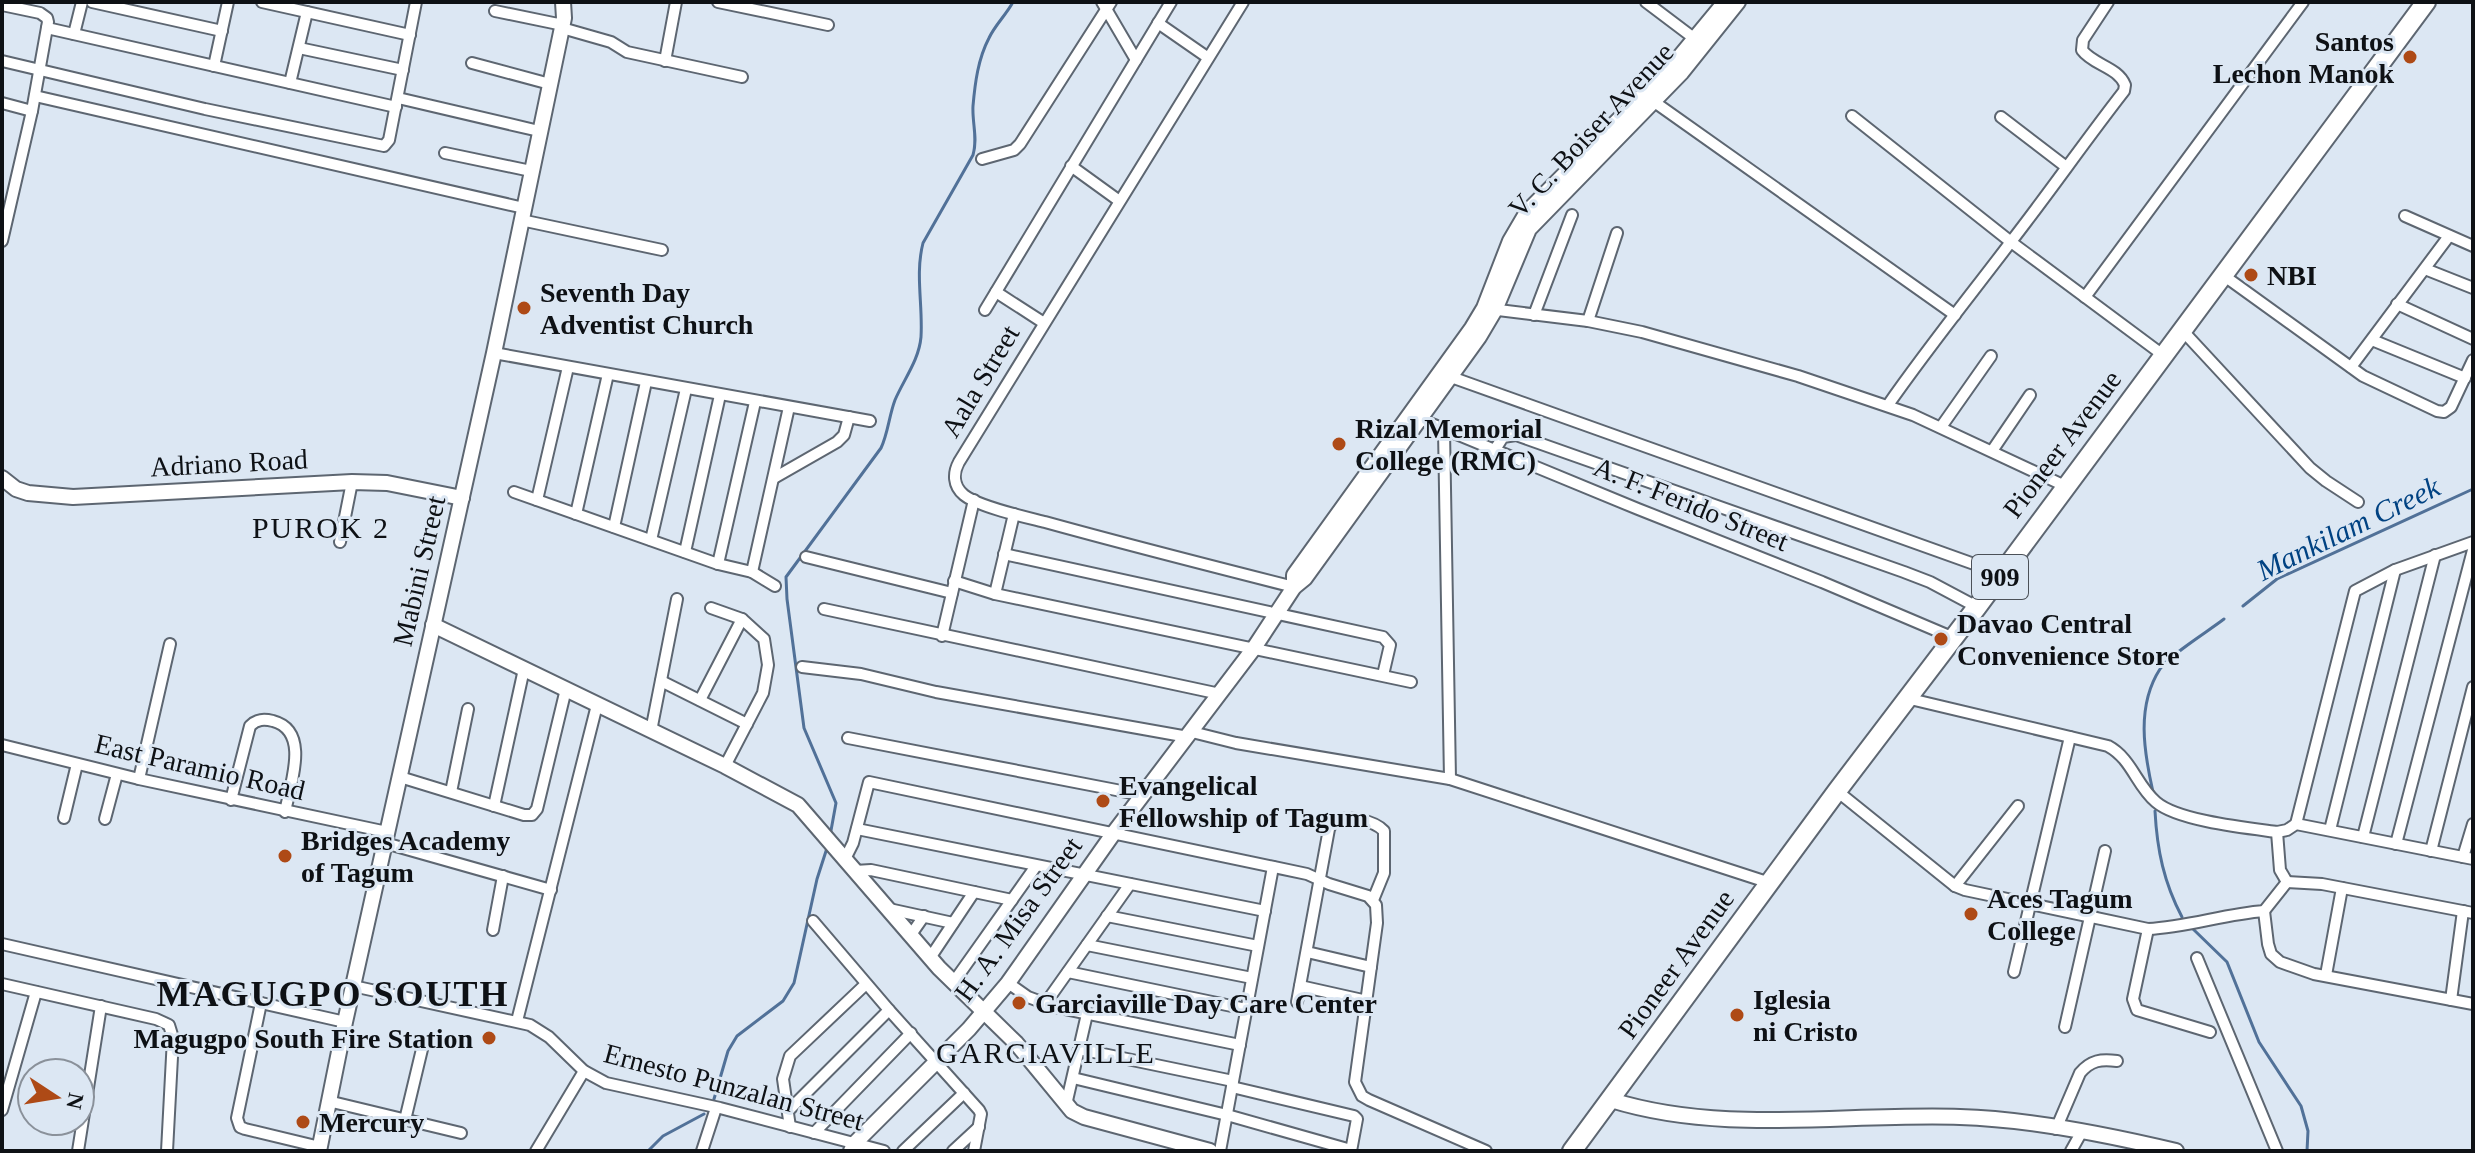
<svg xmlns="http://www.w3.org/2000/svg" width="2475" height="1153" viewBox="0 0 2475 1153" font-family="'Times New Roman',serif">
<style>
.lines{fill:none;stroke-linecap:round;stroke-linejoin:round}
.stream{stroke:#517198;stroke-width:3}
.street-casing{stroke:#5d6671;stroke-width:14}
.secondary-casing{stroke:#5d6671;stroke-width:18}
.highway-casing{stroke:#5d6671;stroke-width:22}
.street{stroke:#fff;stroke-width:10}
.secondary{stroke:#fff;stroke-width:14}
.highway{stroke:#fff;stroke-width:18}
.poi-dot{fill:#ae4a16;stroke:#dce7f3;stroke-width:3}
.labels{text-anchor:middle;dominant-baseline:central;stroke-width:6;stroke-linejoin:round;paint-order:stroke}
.shield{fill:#dce7f3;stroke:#4c5158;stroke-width:2}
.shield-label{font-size:26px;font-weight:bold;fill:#0e1115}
.poi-label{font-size:28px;font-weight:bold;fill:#0e1115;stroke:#dce7f3;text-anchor:start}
.street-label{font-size:28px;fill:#0e1115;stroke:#dce7f3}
.neighbourhood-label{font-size:30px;letter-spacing:2px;fill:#0e1115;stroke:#dce7f3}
.water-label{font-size:30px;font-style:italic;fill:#004282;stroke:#dce7f3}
.district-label{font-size:36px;font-weight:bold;letter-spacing:2px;fill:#0e1115;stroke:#dce7f3}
</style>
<rect width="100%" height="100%" fill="#dce7f3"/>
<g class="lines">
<g class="stream">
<path d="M2243,606L2277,579L2473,489"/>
<path d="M2153,792C2144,752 2136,706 2160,669C2168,656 2210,630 2224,619"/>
<path d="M2155,811C2157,850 2164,883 2182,917"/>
<path d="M830,836L836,803L804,728L787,599L786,577L881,448C888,433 889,416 895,400C904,379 919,360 921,337C923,305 915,274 923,243L973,155C978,138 972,123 973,106C975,83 978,59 989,38C995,25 1006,15 1013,2"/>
<path d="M2193,929L2227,962L2259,1042L2301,1106L2308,1131L2307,1151"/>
<path d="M714,1099L728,1051L737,1036L783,1001L794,983L817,879L827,848"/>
<path d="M648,1151L663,1136L704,1114"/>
</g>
<defs>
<g id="street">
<path d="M92,2L222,31"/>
<path d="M262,2L410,35"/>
<path d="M718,2L828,25"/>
<path d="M1102,2L1136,60"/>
<path d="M1243,2L959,462C953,473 953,486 964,495C979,507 1025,517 1045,522C1128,545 1211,566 1294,587"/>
<path d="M1646,2L1699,42"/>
<path d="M2,5L40,13L47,18L48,22L32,111L2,241"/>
<path d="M495,11L563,25"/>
<path d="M1158,23L1207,57"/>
<path d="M47,28L396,107"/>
<path d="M562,28L611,42L627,52L742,77"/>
<path d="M74,34L82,2"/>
<path d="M299,48L403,70"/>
<path d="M2,61L205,109L384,146L389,140L416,2"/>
<path d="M665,61L676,2"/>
<path d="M472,63L550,84"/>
<path d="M214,66L228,2"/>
<path d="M290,83L307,12"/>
<path d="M35,96L524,208"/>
<path d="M398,98L539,131"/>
<path d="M1653,101L1955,315"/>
<path d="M2,103L32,111"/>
<path d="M1852,116L2011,242L2163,355"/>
<path d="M2001,117L2065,166"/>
<path d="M445,153L531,171"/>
<path d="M982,159L1014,150L1020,144L1111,2"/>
<path d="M1071,166L1118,200"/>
<path d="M2405,216L2473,246"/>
<path d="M521,220L662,250"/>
<path d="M2425,269L2473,288"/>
<path d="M2223,275L2363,376L2437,411L2444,412L2451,407L2473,360"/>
<path d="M996,292L1044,323"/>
<path d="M2085,297L2303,2"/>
<path d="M2397,304L2473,339"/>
<path d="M1490,309L1588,321L1642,332L1798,376L1913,415L2065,486"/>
<path d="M985,310L1171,2"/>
<path d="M1534,315L1572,215"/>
<path d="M1588,321L1617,233"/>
<path d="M2182,330L2310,468L2326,481L2358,502"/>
<path d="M2372,340L2465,378"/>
<path d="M494,353L870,421"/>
<path d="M2351,367L2449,236"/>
<path d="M1451,377L2002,574"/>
<path d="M1888,405C1927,349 1969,297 2010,243C2049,193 2085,141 2124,91L2125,85C2118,67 2093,65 2082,50L2083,40L2108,2"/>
<path d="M1415,417L1638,509L1822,582L1954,638"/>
<path d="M1941,427L1991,356"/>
<path d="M1444,430L1450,779"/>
<path d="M1494,451L1503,437L1516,435L1904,572L1930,582L1977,607"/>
<path d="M1992,451L2030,395"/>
<path d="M774,478L837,442L844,435L849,417"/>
<path d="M514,492L718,564L752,572L775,586"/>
<path d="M537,500L568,367"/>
<path d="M576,514L608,374"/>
<path d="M614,527L646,382"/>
<path d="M651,540L686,389"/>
<path d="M340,542L352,482"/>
<path d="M685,552L720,395"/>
<path d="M1004,554L1383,637L1390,645L1383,675"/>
<path d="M806,557L952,593"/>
<path d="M718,564L755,402"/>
<path d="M752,572L789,407"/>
<path d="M954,581L995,594L1411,682"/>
<path d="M995,594L1014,514"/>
<path d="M711,608L742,619L764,639L768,665L763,693L725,766"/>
<path d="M824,609L1220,694"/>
<path d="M942,636L974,500"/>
<path d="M802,667L861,674L936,692L1188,737"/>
<path d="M661,681L747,724"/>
<path d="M1906,698L2108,746C2132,759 2136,785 2156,802C2178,821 2247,828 2277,832L2287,830L2296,824L2473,859"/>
<path d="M700,700L742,619"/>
<path d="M651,731L677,599"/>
<path d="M1192,732L1236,743L1450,779L1770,883"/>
<path d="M848,738L1142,795"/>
<path d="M2,745L139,779L387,832"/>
<path d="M400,777L524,815H532L537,809L566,689"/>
<path d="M139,779L170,644"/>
<path d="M1837,791L1955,886L1965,890L2148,929C2187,927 2225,914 2264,911L2287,882"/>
<path d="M451,792L468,709"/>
<path d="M231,800L250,726C257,719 264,719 273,721C311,731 290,785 285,812"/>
<path d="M494,806L524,669"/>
<path d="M64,818L77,764"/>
<path d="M105,819L117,774"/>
<path d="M2296,824L2355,591L2395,570L2473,542"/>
<path d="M857,829L1265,911"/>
<path d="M2330,830L2395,570"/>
<path d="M2277,832L2280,870L2287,882"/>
<path d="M2363,837L2435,555"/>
<path d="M385,843L551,890"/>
<path d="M2396,844L2473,550"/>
<path d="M2431,851L2473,687"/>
<path d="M2463,857L2473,824"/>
<path d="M845,859L853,843L869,782L1307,874L1329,884L1368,896L1376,905L1377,923L1355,1082L1362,1096L1369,1100L1486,1151"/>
<path d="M855,871L871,870L1012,900"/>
<path d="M2287,882L2322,884L2473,913"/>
<path d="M1955,886L2018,806"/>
<path d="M889,909L953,923"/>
<path d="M2264,911L2268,944L2271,954L2280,962L2314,974L2473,1004"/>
<path d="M1107,916L1258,946"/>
<path d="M813,921L889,1010L979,1110L981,1114L974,1151"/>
<path d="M2148,929L2133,999L2137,1010L2210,1032"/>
<path d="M493,930L503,876"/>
<path d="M910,936L924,916"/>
<path d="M2,944L345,1022"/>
<path d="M1087,945L1252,978"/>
<path d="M1307,952L1371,967"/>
<path d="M930,958L974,892"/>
<path d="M2197,958L2277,1151"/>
<path d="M1068,972L1246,1009"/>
<path d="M2014,972L2070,737"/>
<path d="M2326,975L2342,888"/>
<path d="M953,983L1036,866"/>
<path d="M1008,983L1028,997L1055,1007L1240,1045"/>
<path d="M2,984L156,1019L169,1025L173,1038L167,1151"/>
<path d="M353,986L530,1025L549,1037L584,1071L606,1083L720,1108L884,1151"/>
<path d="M1300,986L1367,1001"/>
<path d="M2451,1000L2463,911"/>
<path d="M1297,1002L1329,829L1334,819C1348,816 1374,820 1384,831V873L1373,900"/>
<path d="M261,1003L237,1118L240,1127L245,1129L320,1147"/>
<path d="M1045,1004L1130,884"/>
<path d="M517,1021L597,705"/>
<path d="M2065,1027L2105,851"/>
<path d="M1079,1049L1233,1081"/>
<path d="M1073,1078L1227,1115L1351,1150"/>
<path d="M1232,1087L1354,1116L1357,1119L1351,1151"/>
<path d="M328,1101L461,1133"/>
<path d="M1066,1105L1087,1014"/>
<path d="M2,1110L36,992"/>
<path d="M788,1111L889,1010"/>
<path d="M405,1120L423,1045"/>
<path d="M790,1127L783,1079L790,1056L866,984"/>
<path d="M2056,1129L2080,1073C2091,1060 2101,1059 2117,1061"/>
<path d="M814,1133L911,1033"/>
<path d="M78,1151L101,1006"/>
<path d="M536,1151L584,1071"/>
<path d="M702,1151L716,1108"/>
<path d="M903,1151L964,1093"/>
<path d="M953,1151L979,1127"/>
<path d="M1220,1151L1273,867"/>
<path d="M2071,1151L2081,1133"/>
</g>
<g id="secondary">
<path d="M2,478L16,489L28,493L73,497L352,482L387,483L462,498"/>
<path d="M1294,587V575L1472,328L1484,308L1510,241L1527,212L1672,66L1725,2"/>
<path d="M433,625L725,766L798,805L939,968L1016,1043L1072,1111L1084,1117L1210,1151"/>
<path d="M1611,1100C1724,1135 1843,1113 1960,1117C2029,1119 2109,1135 2176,1151"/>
<path d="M319,1151L345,1022L494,353L564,18L563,2"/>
<path d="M851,1151L854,1144L969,1029L1008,983L1113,834L1254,648L1294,587L1305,578L1479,337L1495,310L1529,229L1682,72L1738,2"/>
</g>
<path id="highway" d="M1572,1151L1837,791L1977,607L2426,2"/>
</defs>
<use href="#street" class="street-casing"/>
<use href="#secondary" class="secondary-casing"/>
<use href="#highway" class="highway-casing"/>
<use href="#street" class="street"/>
<use href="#secondary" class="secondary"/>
<use href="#highway" class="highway"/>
</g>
<g class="poi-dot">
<circle cx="2410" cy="57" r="8"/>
<circle cx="2251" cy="275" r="8"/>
<circle cx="524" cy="308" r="8"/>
<circle cx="1339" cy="444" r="8"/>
<circle cx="1941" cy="639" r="8"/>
<circle cx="1103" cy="801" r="8"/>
<circle cx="285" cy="856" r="8"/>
<circle cx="1971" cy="914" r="8"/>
<circle cx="1019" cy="1003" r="8"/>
<circle cx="1737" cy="1015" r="8"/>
<circle cx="489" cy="1038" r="8"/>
<circle cx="303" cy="1122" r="8"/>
</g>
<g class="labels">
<rect class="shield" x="1972" y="555" width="56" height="44" rx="6"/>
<g class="shield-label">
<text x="2000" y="577">909</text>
</g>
<g class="poi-label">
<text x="2394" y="41" text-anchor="end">Santos<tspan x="2394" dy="32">Lechon Manok</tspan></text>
<text x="2267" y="275">NBI</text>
<text x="540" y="292">Seventh Day<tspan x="540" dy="32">Adventist Church</tspan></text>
<text x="1355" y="428">Rizal Memorial<tspan x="1355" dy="32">College (RMC)</tspan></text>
<text x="1957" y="623">Davao Central<tspan x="1957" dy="32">Convenience Store</tspan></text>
<text x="1119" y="785">Evangelical<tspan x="1119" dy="32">Fellowship of Tagum</tspan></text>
<text x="301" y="840">Bridges Academy<tspan x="301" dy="32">of Tagum</tspan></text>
<text x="1987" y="898">Aces Tagum<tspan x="1987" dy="32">College</tspan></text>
<text x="1753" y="999">Iglesia<tspan x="1753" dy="32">ni Cristo</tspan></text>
<text x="1035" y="1003">Garciaville Day Care Center</text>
<text x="473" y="1038" text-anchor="end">Magugpo South Fire Station</text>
<text x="319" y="1122">Mercury</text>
</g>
<g class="street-label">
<text transform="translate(1591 130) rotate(-47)">V. C. Boiser Avenue</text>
<text transform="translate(980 381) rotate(-59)">Aala Street</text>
<text transform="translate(2062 444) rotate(-53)">Pioneer Avenue</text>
<text transform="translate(229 463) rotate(-3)">Adriano Road</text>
<text transform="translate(1691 504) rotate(22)">A. F. Ferido Street</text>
<text transform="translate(419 571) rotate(-77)">Mabini Street</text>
<text transform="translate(200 767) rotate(13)">East Paramio Road</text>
<text transform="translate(1018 919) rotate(-54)">H. A. Misa Street</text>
<text transform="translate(1676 964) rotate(-54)">Pioneer Avenue</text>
<text transform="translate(734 1087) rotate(15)">Ernesto Punzalan Street</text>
</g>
<g class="neighbourhood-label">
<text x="321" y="527">PUROK 2</text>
<text x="1046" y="1052">GARCIAVILLE</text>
</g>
<g class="water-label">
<text transform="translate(2348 528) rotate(-26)">Mankilam Creek</text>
</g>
<g class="district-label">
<text x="333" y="994">MAGUGPO SOUTH</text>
</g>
</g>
<rect width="2475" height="1153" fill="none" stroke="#0e1115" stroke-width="8"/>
<g transform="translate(56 1097) rotate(102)"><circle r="38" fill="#dce7f3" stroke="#8a919a" stroke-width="2"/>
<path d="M0-6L14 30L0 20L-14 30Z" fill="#ae4a16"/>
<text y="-12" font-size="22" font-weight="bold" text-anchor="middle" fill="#0e1115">N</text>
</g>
</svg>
